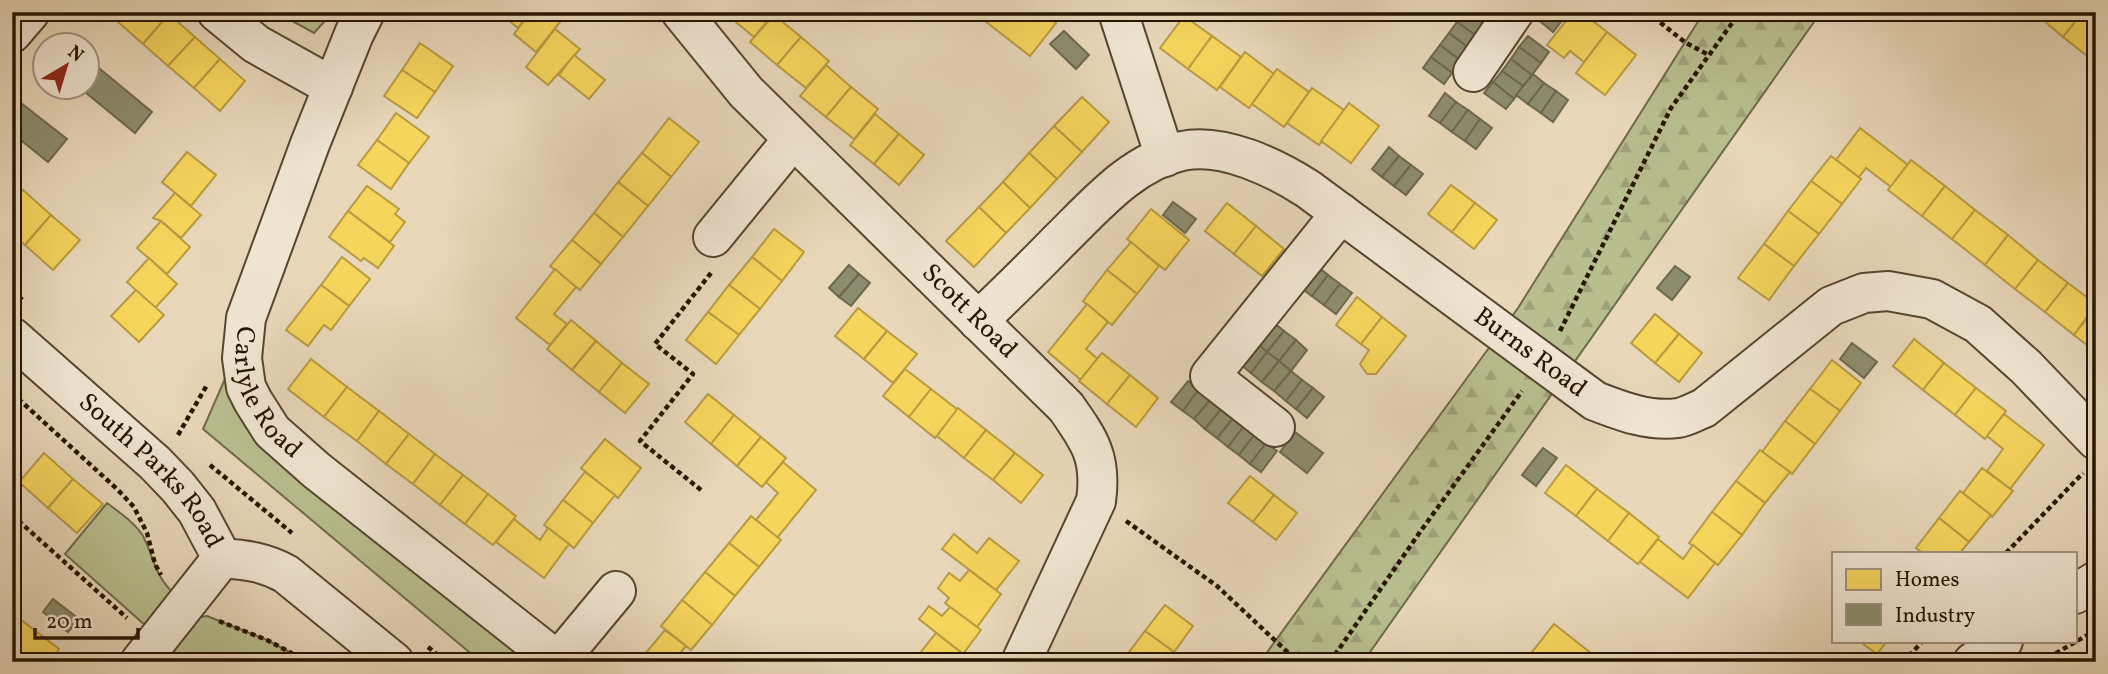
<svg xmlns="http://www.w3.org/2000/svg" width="2108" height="674" viewBox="0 0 2108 674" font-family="Vollkorn,serif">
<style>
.green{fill:#b8be8e;stroke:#6f6a48;stroke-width:2}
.forest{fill:url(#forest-firs);stroke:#6f6a48;stroke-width:2}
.homes{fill:#f6d55c;stroke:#b89b41;stroke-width:2}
.industry{fill:#8c8c6e;stroke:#6d684d;stroke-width:2}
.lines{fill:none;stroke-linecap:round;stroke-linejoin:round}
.minor-casing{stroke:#56462f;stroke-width:42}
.path{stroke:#261501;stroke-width:4.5;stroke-dasharray:5 3.5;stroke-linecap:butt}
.minor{stroke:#f0e5d2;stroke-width:38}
.labels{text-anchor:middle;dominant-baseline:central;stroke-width:7;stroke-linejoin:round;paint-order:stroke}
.street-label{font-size:26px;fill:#261501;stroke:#f0e5d2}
</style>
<defs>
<pattern id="forest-firs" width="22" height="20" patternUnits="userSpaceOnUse" patternTransform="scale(1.75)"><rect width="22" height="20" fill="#b8be8e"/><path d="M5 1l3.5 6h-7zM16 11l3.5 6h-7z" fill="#9ea279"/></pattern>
</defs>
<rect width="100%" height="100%" fill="#e8d7b9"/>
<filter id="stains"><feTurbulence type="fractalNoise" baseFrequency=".00286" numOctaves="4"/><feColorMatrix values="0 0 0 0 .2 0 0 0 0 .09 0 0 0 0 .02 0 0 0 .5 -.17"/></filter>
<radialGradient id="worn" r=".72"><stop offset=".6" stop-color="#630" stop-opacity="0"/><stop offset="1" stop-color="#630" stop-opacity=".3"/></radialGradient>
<g class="green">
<path d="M276,12H333L314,33Z"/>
<path d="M228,372L531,662H481L203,429Z"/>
<path d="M107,503C119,512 135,523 143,536C155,559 153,573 174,594L146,626L65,554Z"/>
<path d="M207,616L267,640L308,662H170C179,641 182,618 207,616Z"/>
</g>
<path class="forest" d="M1704,12H1821L1363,662H1260L1518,308Z"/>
<g class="homes">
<path d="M126,12H167L169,14L143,44L118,22Z"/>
<path d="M498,12H531L518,28Z"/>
<path d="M531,12H550L561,21L536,52L514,34Z"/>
<path d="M727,12H775L754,37L726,14Z"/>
<path d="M991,12H1042L1056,23L1030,56L985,21Z"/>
<path d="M1573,12H1581L1607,32L1584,62L1570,51L1564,58L1547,45Z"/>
<path d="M2034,12H2083L2063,37Z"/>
<path d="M2083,12L2096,14V53L2091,59L2063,37Z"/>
<path d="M169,14L195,37L168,66L143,44Z"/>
<path d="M774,15L801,37L777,65L750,42Z"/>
<path d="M1184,16L1212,36L1188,69L1160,48Z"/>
<path d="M555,29L580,49L548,85L526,67Z"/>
<path d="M1607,32L1636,55L1605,95L1576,73Z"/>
<path d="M1212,36L1241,57L1217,90L1188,69Z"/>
<path d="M195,37L220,59L194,88L168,66Z"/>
<path d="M801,37L829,61L806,88L777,65Z"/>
<path d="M420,43L453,66L435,92L402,70Z"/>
<path d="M1245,52L1274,74L1249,108L1220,87Z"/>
<path d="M574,55L605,80L589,99L559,75Z"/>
<path d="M220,59L245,81L220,111L194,88Z"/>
<path d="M826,65L851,87L826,117L800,96Z"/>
<path d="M1277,69L1309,92L1284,127L1252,104Z"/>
<path d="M402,70L435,92L417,118L384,96Z"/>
<path d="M851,87L878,109L854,139L826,117Z"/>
<path d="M1312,88L1344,110L1319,145L1287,123Z"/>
<path d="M1082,97L1109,122L1082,152L1054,126Z"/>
<path d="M1349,103L1379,126L1351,163L1321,141Z"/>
<path d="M396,113L429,137L409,163L377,140Z"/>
<path d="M875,114L899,134L874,164L850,145Z"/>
<path d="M669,118L699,142L671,177L642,153Z"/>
<path d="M1054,126L1082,152L1057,179L1029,153Z"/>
<path d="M1860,128L1908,165L1891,187L1866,168L1859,177L1836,160Z"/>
<path d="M899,134L924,155L899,185L874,164Z"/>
<path d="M377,140L409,163L391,189L358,165Z"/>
<path d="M187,152L216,175L191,206L162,182Z"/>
<path d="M642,153L671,177L648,206L618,182Z"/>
<path d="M1029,153L1057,179L1030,208L1003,182Z"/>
<path d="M1831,156L1861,179L1842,204L1811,181Z"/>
<path d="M1911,160L1945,186L1922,216L1888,190Z"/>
<path d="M1811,181L1842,204L1819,234L1788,211Z"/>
<path d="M618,182L648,206L623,237L594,213Z"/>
<path d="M1003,182L1030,208L1006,233L979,207Z"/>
<path d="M1451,185L1475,203L1452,232L1428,214Z"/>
<path d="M367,186L399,209L395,214L405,222L390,242L348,211Z"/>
<path d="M1945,186L1975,210L1952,239L1922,216Z"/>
<path d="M23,190L51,215L25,245L12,234V202Z"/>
<path d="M175,193L201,215L181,238L161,221L153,218Z"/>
<path d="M1227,203L1256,226L1234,254L1205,231Z"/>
<path d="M1475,203L1497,220L1474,249L1452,232Z"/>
<path d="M979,207L1006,233L974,267L946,241Z"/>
<path d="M1151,209L1189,240L1165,270L1127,239Z"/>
<path d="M1975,210L2008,235L1985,265L1952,239Z"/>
<path d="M348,211L394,246L378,268L364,258L361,261L329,237Z"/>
<path d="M1788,211L1819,234L1794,266L1764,244Z"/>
<path d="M594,213L623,237L601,264L572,240Z"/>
<path d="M51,215L80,240L53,270L25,245Z"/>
<path d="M161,221L190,247L167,274L137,248Z"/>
<path d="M1256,226L1284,249L1262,276L1234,254Z"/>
<path d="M774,229L804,252L782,281L752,257Z"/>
<path d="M2008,235L2038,260L2015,289L1985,265Z"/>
<path d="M572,240L601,264L580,290L550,266Z"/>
<path d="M1131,242L1159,266L1137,294L1107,270Z"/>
<path d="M1764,244L1794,266L1769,300L1738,278Z"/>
<path d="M342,257L370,279L349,306L321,285Z"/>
<path d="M752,257L782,281L760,309L729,285Z"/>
<path d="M149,258L177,284L155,308L127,282Z"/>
<path d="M2038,260L2068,283L2045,312L2015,289Z"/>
<path d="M555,269L576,287L554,314L567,324L550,345L516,318Z"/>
<path d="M1107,270L1137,294L1112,325L1083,301Z"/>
<path d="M2068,283L2096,304L2074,335L2045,312Z"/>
<path d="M321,285L349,306L331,330L324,325L308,346L286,330Z"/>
<path d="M729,285L760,309L739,335L708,312Z"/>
<path d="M136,290L164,315L139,342L111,316Z"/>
<path d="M1357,297L1382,317L1361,344L1336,325Z"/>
<path d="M1087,304L1108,322L1086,349L1098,359L1081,380L1048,352Z"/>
<path d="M2096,307V352L2074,335Z"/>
<path d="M858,308L887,331L864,359L835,336Z"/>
<path d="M708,312L739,335L716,364L686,340Z"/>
<path d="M1655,314L1679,334L1655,363L1631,343Z"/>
<path d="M1382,317L1406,336L1376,374H1367L1360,364L1369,350L1361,344Z"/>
<path d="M571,320L596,341L572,370L547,349Z"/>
<path d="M887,331L917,354L893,383L864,359Z"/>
<path d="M1679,334L1702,353L1679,382L1655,363Z"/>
<path d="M1914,339L1944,363L1923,390L1893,366Z"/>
<path d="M596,341L622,363L599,392L572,370Z"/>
<path d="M1102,353L1130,375L1107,404L1079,381Z"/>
<path d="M311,359L347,387L324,417L288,389Z"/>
<path d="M1832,360L1861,383L1840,411L1810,389Z"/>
<path d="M622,363L649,384L625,413L599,392Z"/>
<path d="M1944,363L1976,388L1955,415L1923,390Z"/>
<path d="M905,369L931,389L909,417L883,396Z"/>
<path d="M1130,375L1158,398L1136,427L1107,404Z"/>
<path d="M347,387L379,411L357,441L324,417Z"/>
<path d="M1976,388L2006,411L1985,439L1955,415Z"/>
<path d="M931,389L958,410L935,438L909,417Z"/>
<path d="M1810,389L1840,411L1815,444L1785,421Z"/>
<path d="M708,394L734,415L711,444L685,422Z"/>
<path d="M958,408L986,430L964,458L937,436Z"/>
<path d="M379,411L409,434L386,464L357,441Z"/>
<path d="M2004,414L2044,445L2010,489L1987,471L2003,449L1987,436Z"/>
<path d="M734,415L761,437L737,466L711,444Z"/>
<path d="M1785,421L1815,444L1792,474L1762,452Z"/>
<path d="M986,430L1015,453L993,480L964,458Z"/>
<path d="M409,434L435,454L413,484L386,464Z"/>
<path d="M761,437L786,458L762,487L737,466Z"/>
<path d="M605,439L641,468L618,498L581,468Z"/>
<path d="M1760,450L1790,472L1765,503L1736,481Z"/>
<path d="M44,453L73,479L48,508L19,482Z"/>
<path d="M1015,453L1043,475L1021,503L993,480Z"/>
<path d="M435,454L463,475L440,505L413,484Z"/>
<path d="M783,462L816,490L777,538L756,520L778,493L766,482Z"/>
<path d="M1566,465L1597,489L1576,516L1545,493Z"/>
<path d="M1982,468L2013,491L1992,517L1963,493Z"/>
<path d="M585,472L615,495L593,523L563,500Z"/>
<path d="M463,475L488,494L465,524L440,505Z"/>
<path d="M1250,476L1274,495L1253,522L1228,503Z"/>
<path d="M73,479L103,504L77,533L48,508Z"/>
<path d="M1736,481L1765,503L1742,535L1712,512Z"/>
<path d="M1597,489L1629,513L1608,541L1576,516Z"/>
<path d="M1960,491L1991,515L1969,542L1939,518Z"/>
<path d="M488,494L516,516L493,545L465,524Z"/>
<path d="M1274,495L1297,513L1276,540L1253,522Z"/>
<path d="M563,500L593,523L574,548L544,525Z"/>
<path d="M1712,512L1742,535L1718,565L1689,543Z"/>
<path d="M1629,513L1659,537L1638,564L1608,541Z"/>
<path d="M751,516L781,540L759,567L729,543Z"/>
<path d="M1939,518L1969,542L1960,553H1923L1916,548Z"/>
<path d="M514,519L540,540L548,528L569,544L544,578L496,542Z"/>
<path d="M954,534L977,553L989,538L1019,561L996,590L942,549Z"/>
<path d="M1658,539L1683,559L1693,545L1715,563L1688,598L1640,562Z"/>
<path d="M729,543L759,567L735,596L705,572Z"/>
<path d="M969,570L1001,594L977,627L945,603L949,598L938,588L949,573L960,581Z"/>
<path d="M705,572L735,596L712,625L682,600Z"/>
<path d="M682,600L712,625L691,650L661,626Z"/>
<path d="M1165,605L1193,626L1174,652L1145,631Z"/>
<path d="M929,606L942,616L950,607L981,630L963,654L919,619Z"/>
<path d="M20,619L59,649L49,662H12V629Z"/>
<path d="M1554,624L1601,661V662H1537L1529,656Z"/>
<path d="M665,630L686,646L677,657L683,662H642L640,660Z"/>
<path d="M1145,631L1174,652L1167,662H1127L1124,659Z"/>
<path d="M936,633L967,657L963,662H913Z"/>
<path d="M1859,641H1887L1877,654Z"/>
</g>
<g class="industry">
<path d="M1465,12H1468L1488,27L1479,38L1457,22Z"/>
<path d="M1529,12H1563L1566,15L1553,32Z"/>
<path d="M1457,22L1479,38L1470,49L1449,33Z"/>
<path d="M1064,31L1089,55L1076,69L1050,44Z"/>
<path d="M1449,33L1470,49L1461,61L1440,45Z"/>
<path d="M1528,36L1549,52L1541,63L1519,47Z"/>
<path d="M1440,45L1461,61L1452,73L1431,57Z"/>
<path d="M1519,47L1541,63L1532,75L1511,59Z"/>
<path d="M1431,57L1452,73L1444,84L1423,68Z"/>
<path d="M88,59L152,112L135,133L80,88H88Z"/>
<path d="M1511,59L1532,75L1523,86L1502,71Z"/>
<path d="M1502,71L1523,86L1514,99L1493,82Z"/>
<path d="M1533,74L1544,83L1528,104L1516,95Z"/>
<path d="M1493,82L1514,99L1506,109L1484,93Z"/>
<path d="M1544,83L1556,91L1541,113L1528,104Z"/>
<path d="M1556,91L1568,100L1553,122L1541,113Z"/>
<path d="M1445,93L1456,102L1440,123L1429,116Z"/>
<path d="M12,96L67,139L48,162L12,133Z"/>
<path d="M1456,102L1468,110L1452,132L1440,123Z"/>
<path d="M1468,110L1480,119L1465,141L1452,132Z"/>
<path d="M1480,119L1492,128L1476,149L1465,141Z"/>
<path d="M1389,147L1399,156L1382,177L1372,169Z"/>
<path d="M1399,156L1411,165L1394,186L1382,177Z"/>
<path d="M1411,165L1423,174L1406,195L1394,186Z"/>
<path d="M1173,202L1196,219L1185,233L1163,215Z"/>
<path d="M849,265L859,274L839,297L829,288Z"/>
<path d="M1317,266L1328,275L1312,296L1301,288Z"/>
<path d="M1675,266L1690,277L1672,300L1657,288Z"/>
<path d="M859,274L870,283L851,306L839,297Z"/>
<path d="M1328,275L1340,284L1324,305L1312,296Z"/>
<path d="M1340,284L1352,293L1336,314L1324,305Z"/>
<path d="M1273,322L1284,331L1267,352L1257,343Z"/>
<path d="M1284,331L1296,340L1279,361L1267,352Z"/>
<path d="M1296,340L1307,350L1291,371L1279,361Z"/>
<path d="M1257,343L1267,352L1251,373L1240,364Z"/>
<path d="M1852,343L1877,362L1864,378L1840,359Z"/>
<path d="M1267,352L1279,361L1262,382L1251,373Z"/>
<path d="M1279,361L1291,371L1274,391L1262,382Z"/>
<path d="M1291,371L1302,380L1286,401L1274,391Z"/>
<path d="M1302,380L1313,388L1296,409L1286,401Z"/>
<path d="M1188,381L1199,389L1183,411L1171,402Z"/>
<path d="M1313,388L1324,397L1307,418L1296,409Z"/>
<path d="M1199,389L1211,399L1194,419L1183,411Z"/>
<path d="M1211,399L1222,408L1205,429L1194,419Z"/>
<path d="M1222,408L1234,417L1217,438L1205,429Z"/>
<path d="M1234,417L1244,426L1228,447L1217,438Z"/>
<path d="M1244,426L1255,434L1239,455L1228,447Z"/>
<path d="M1295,432L1323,453L1307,473L1280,452Z"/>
<path d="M1255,434L1266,443L1250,464L1239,455Z"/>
<path d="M1266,443L1277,451L1261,472L1250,464Z"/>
<path d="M1543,448L1557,458L1536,486L1522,475Z"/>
<path d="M53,599L79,619L68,632L43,612Z"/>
</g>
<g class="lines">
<defs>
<g id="minor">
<path d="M217,12L256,44L333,87"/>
<path id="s1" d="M365,12L354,34L310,144L246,318L242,358L246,387L253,401L272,431L316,470L559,662"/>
<path id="s2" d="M681,12L746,92L1066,407C1090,441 1102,458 1096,501L1021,662"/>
<path d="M1118,12L1165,157"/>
<path d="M12,33L30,12"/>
<path d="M1473,72L1514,12"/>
<path d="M713,237L793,139"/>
<path id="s3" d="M978,321C1005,295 1032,269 1058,242C1094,207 1131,162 1182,151C1223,142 1275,168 1308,189L1595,401C1621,411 1649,422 1678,418C1686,417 1696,411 1704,408L1831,306L1864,293L1888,291L1932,299L1978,324L2026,367L2096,440"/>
<path id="s4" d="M12,337L155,463L178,487L197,511L222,558C246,560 265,562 286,574L394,662"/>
<path d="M1275,427L1210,376L1341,213"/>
<path d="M2075,594L2096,581"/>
<path d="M558,661L616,591"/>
<path d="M140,662L222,558"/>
<path d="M1973,662L2003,641"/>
</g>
</defs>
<use href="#minor" class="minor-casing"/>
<g class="path">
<path d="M1647,12L1686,43L1709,55"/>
<path d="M12,291L25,302"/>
<path d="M1560,331L1671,108L1740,12"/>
<path d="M12,393L117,489L134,507L147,533L155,564L161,575"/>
<path d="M178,435L207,385"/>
<path d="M210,465L292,533"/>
<path d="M701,490L640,441L693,374L655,344L711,273"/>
<path d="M12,515L127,618"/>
<path d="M1126,521L1217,586L1298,662"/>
<path d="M2006,553L2083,473"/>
<path d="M219,621L267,640L308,662"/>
<path d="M428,647L446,662"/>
<path d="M1330,662L1420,532L1522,391"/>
<path d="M1903,662L1923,641"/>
<path d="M2041,662L2096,630"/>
</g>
<use href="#minor" class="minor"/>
</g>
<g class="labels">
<g class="street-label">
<text stroke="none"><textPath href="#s2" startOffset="416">Scott Road</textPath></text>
<text stroke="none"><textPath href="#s3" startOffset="679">Burns Road</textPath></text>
<text stroke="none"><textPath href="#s1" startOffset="410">Carlyle Road</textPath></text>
<text stroke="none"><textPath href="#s4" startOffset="194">South Parks Road</textPath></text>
</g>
</g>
<rect width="2108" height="674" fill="none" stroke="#e8d7b9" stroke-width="42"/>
<rect x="14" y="14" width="2080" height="646" fill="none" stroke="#261501" stroke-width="3.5"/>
<rect x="21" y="21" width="2066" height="632" fill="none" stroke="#261501" stroke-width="2"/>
<rect x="1832" y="552" width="245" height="91" fill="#f0e5d2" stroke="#9f927e" stroke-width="2"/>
<rect x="1846" y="569" width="35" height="21" fill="#f6d55c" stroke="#9f927e" stroke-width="2"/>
<text x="1895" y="586" font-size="21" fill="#261501">Homes</text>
<rect x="1846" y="604" width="35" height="21" fill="#8c8c6e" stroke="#9f927e" stroke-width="2"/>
<text x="1895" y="622" font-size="21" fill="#261501">Industry</text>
<g transform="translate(66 66) rotate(38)"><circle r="33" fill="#f0e5d2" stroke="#9f927e" stroke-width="2"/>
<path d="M0-5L12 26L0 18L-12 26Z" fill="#8f2418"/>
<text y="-10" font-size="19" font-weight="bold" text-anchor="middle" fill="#261501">N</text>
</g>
<path d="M35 628v10h103v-10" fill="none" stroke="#261501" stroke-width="3.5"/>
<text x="46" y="628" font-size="21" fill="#261501" stroke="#f0e5d2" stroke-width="5" paint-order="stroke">20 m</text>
<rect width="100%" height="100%" filter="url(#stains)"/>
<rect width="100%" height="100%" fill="url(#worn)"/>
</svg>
